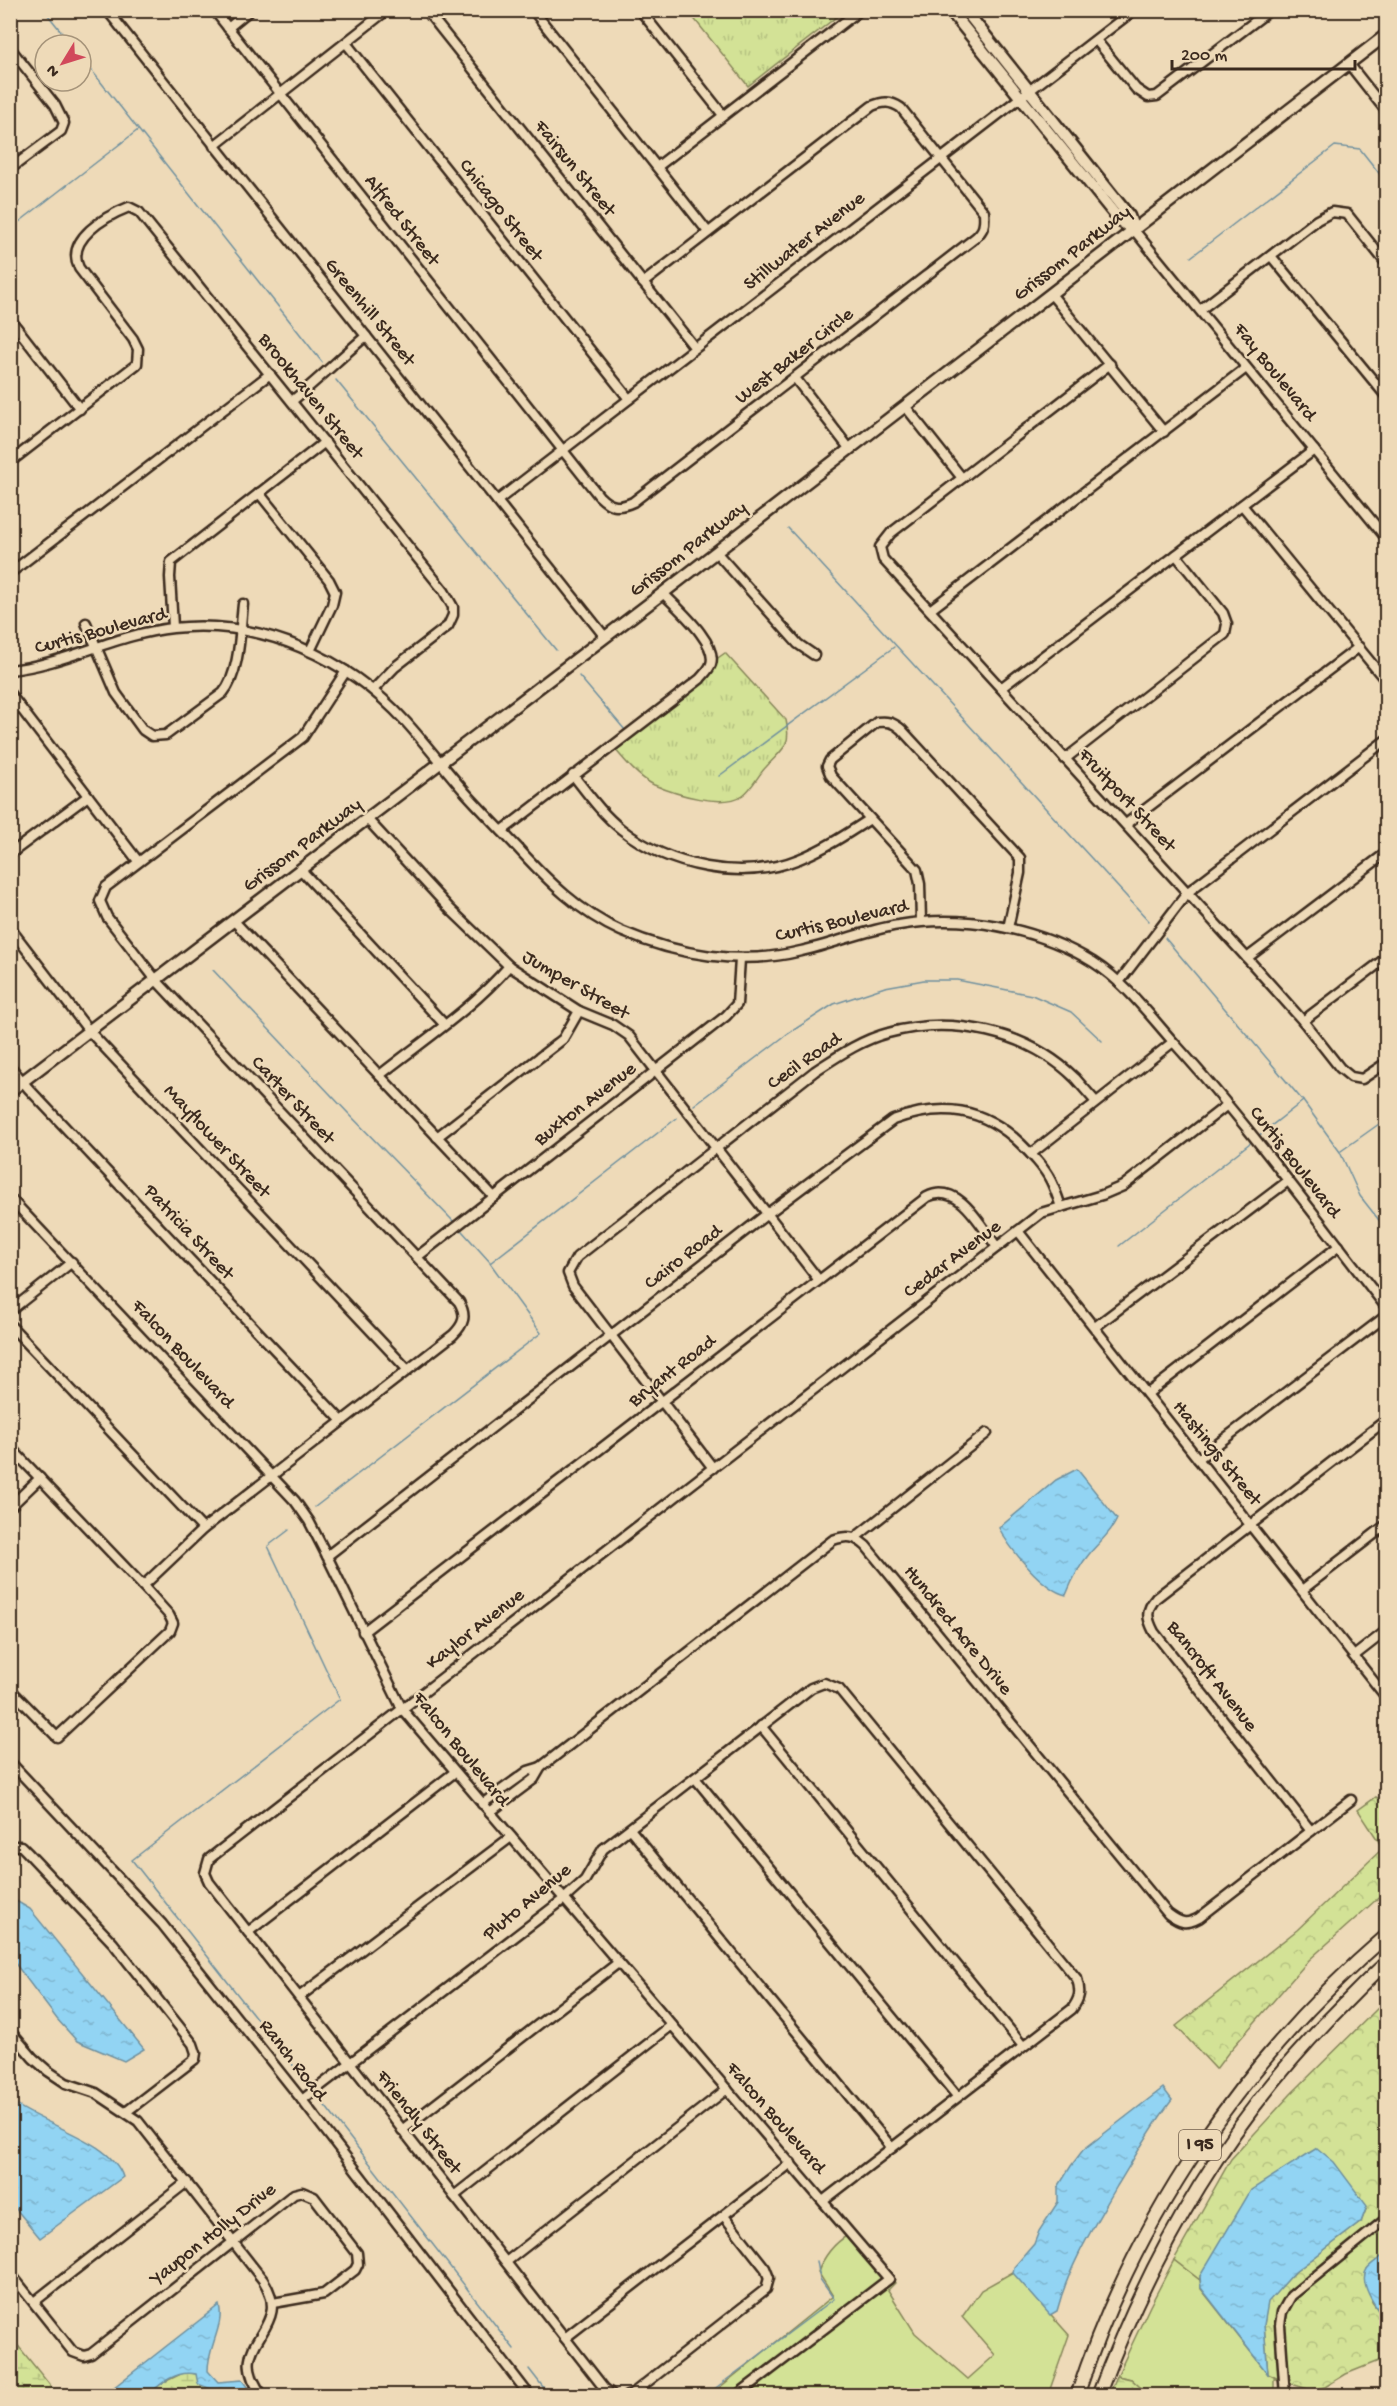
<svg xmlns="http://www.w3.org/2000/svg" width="1397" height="2406" viewBox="0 0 1397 2406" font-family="'Gochi Hand',sans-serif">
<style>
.grass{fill:#d3e296;stroke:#87865a;stroke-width:1.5}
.forest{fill:url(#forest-crowns);stroke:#87865a;stroke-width:1.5}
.wetland{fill:url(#wetland-marsh);stroke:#87865a;stroke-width:1.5}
.park{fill:url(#park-tufts);stroke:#87865a;stroke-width:1.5}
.water{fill:url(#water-ripples);stroke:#6f909e;stroke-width:1.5}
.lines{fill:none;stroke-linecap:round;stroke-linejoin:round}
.stream{stroke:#6f909e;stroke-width:1.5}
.minor-casing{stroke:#3b2a1e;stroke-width:13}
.major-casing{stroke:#3b2a1e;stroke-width:15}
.highway-casing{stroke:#3b2a1e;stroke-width:16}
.minor{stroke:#eedab8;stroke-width:8}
.major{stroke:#eedab8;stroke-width:10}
.highway{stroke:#eedab8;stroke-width:12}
.labels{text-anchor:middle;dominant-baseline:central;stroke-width:5;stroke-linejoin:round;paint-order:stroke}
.shield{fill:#eedab8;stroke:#715f4c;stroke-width:1.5}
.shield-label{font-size:18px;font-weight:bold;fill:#3b2a1e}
.street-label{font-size:20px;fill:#3b2a1e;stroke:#eedab8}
</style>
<defs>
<pattern id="forest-crowns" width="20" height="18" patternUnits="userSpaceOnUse" patternTransform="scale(1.5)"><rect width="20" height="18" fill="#d3e296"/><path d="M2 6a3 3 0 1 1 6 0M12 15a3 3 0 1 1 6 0" fill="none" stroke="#b6c281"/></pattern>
<pattern id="wetland-marsh" width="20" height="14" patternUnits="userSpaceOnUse" patternTransform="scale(1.5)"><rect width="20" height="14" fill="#d3e296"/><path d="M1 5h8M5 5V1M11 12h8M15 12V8" fill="none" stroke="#b6c281"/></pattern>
<pattern id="park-tufts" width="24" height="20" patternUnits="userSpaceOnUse" patternTransform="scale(1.5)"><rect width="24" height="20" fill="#d3e296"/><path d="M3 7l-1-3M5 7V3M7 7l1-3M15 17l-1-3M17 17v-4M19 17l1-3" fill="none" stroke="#b6c281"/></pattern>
<pattern id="water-ripples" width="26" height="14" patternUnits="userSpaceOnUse" patternTransform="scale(1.5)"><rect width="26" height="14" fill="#92d4f3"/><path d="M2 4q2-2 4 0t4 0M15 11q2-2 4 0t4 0" fill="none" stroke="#7fb6d0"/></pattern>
</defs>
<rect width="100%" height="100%" fill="#eedab8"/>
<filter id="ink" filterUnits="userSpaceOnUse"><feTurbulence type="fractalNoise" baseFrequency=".0167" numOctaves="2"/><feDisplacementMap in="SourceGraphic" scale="12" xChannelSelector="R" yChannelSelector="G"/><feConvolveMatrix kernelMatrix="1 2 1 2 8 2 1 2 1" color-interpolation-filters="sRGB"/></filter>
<g filter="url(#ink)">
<g class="grass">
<path d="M848,2235L884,2278L731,2395L709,2396L833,2296L818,2272C824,2256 833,2244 848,2235Z"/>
<path d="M1174,2260L1200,2280L1201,2289L1268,2374L1278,2379H1274V2395L1149,2396L1131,2379L1117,2376L1150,2306Z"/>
<path d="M1013,2272L1069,2335L1048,2395L741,2396L893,2280L895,2283L888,2290L915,2333L968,2379L995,2355L962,2317L981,2290Z"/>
</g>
<g class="forest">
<path d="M1376,1797L1386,1803V1891L1309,1960L1228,2053L1216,2069L1176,2026L1297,1930L1383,1848L1358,1810Z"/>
<path d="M1386,2000V2215L1288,2294L1279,2311L1281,2380L1268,2374L1264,2325L1267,2302L1295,2272L1361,2222L1367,2207L1354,2190L1200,2276V2280L1174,2260L1231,2159L1291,2094Z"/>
<path d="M1386,2223V2253L1367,2269L1372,2302L1386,2321V2358L1346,2374L1325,2387L1311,2390L1288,2383C1286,2353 1278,2324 1293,2298Z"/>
</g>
<g class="wetland">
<path d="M10,2337H11L57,2394L11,2395Z"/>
<path d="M185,2372L196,2374L226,2395L148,2396L160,2384Z"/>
<path d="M1117,2376L1131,2379L1149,2395H1109Z"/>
</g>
<g class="park">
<path d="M688,11H844L748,86Z"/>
<path d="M725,653L786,720C792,747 782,749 766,767C758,775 752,789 743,795C723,809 675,794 654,785C638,777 625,761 614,748L701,682L715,660Z"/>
</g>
<g class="water">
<path d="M1077,1469L1117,1519C1111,1533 1100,1541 1090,1553C1079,1566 1072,1580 1066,1595C1043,1590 1010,1549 999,1528L1056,1480Z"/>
<path d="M11,1898L30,1909L144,2049L124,2061L77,2041L57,2019L11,1958Z"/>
<path d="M1163,2088L1172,2100C1151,2127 1135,2157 1117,2186C1094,2226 1069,2265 1057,2311L1050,2315L1013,2273L1014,2267L1034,2244L1039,2231L1058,2202V2187L1071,2166L1083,2150Z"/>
<path d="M11,2101C41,2125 111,2140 123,2177L40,2238L11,2203Z"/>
<path d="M1317,2148L1334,2162L1367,2206L1361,2222L1295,2272L1268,2302L1264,2325L1268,2374L1201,2288L1200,2276L1251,2190Z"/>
<path d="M1386,2253V2321C1378,2310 1357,2283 1367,2269C1371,2263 1381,2258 1386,2253Z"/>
<path d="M219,2305C225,2325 207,2349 208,2371L218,2382L242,2380L253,2395H226L198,2384L196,2374C177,2370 161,2383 148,2395H104Z"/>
</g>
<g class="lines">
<g class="stream">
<path d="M44,10L72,45"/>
<path d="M81,57L322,362"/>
<path d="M10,229L138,130"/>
<path d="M1191,257L1335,146L1360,149L1386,182"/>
<path d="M336,380L556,650"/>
<path d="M788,528L1149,921"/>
<path d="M579,676L625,730"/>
<path d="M719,776L894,647"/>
<path d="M1165,938L1303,1101L1340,1152L1360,1196L1386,1229"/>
<path d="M213,970L348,1113L453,1221"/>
<path d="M694,1105L786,1035L834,1004L885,987L924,980H957L1032,995L1071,1012L1102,1041"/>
<path d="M1257,1137L1303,1101"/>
<path d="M1341,1151L1386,1119"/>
<path d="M462,1231L490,1262"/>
<path d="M1119,1246L1250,1143"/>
<path d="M315,1507L541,1333L490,1263L677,1118"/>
<path d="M289,1530L268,1546L340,1699L132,1860L307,2083"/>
<path d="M319,2098L514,2349"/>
<path d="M529,2369L550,2396"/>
<path d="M705,2396L834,2299L820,2279L817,2261"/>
</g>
<defs>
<g id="minor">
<path d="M107,10L605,637"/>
<path d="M214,10L599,496C610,507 618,509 633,502L975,238C984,230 985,225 984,212L901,108C890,101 884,101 872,106L643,283"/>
<path d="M426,10L695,348"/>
<path d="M533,10L708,232"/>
<path d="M640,10L723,115"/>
<path d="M228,28L250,10"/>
<path d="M1096,40L1136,89L1148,97L1157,96L1270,10"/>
<path d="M346,43L629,399"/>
<path d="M10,48L55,105L64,123L61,131L10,169"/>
<path d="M1349,64L1386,111"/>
<path d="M214,146L387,10"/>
<path d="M657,167L860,10"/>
<path d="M1134,230L1386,538"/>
<path d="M1271,256L1386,396"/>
<path d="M1051,294L1164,432"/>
<path d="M1200,310L1317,220L1332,212L1347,214L1386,263"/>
<path d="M10,319L80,409"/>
<path d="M1110,364L891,533L880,547L883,559L1247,958L1303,1021L1340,1068L1351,1077L1362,1079L1386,1063"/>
<path d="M795,378L849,448"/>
<path d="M292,401C318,380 341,357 366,336"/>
<path d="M905,406L962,478"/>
<path d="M10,462L137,364L138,349L133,339L79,268C65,239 106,216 129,207L139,212L444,591L453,607V615L448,626L395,667L373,690"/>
<path d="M259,493L329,580L335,592L332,605L310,651"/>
<path d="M497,501L1134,10"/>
<path d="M1242,505L1386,681"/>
<path d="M716,552L798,644L814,655"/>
<path d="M10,573L270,374"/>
<path d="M930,610L1246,368"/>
<path d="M86,623L116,693L143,730L152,736L166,735L223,693C240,673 240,630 243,604"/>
<path d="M173,627L170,577L171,562L325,442"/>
<path d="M10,670C66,664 116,634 173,628C260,618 348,658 406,722C426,744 445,769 465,792C482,811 500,829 517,847C547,880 580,913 621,931C677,955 741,966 801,951C834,944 865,930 899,925C963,914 1037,927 1093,962C1126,983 1150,1016 1176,1045C1251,1128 1317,1219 1386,1307"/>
<path d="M1001,688L1314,450"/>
<path d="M10,694L138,861"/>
<path d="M1065,759L1225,634L1227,624L1223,613L1176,555"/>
<path d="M573,775C588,794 602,814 621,829C669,867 742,882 799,859C824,849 847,834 870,819"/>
<path d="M367,819L450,909L509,966L579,1011L613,1025L629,1036L818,1279"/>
<path d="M1126,824L1359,647"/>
<path d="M502,831L700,679C703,675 709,670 711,664C718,643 678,609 663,593"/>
<path d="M10,854L88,796"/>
<path d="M301,870L444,1024"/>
<path d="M234,921L494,1197"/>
<path d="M921,921L920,884L917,870L831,776L827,766L830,760L877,722C887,721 893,722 901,729L1020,858V873L1008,928"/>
<path d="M10,928L89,1031L407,1369"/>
<path d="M1247,958L1386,853"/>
<path d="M1119,982L1188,892L1386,740"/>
<path d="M1303,1021L1386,958"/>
<path d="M10,1066L28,1088L342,1421"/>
<path d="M380,1075C424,1040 472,1009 509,966"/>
<path d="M437,1137L563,1039L579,1011"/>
<path d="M1031,1154L1173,1042"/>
<path d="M10,1198L295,1501L309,1521L327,1556L402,1709L889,2279L736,2396"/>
<path d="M1018,1231L1386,1697"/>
<path d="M417,1257L726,1016L737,1004L740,959"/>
<path d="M10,1311L72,1262"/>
<path d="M10,1325L203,1529"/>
<path d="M1095,1327L1288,1181"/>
<path d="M1147,1394L1339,1246"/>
<path d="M10,1447L143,1586L169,1615L173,1623L170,1631L57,1737L10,1689"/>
<path d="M1198,1459L1386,1316"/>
<path d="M713,1468L573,1286L568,1273L577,1257L815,1071C838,1056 861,1040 888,1033C951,1015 1027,1031 1075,1078C1082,1086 1089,1094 1096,1102"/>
<path d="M10,1507L40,1478"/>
<path d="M856,1537L987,1433"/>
<path d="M327,1556L767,1214L893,1120C942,1102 983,1107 1021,1144C1032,1155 1044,1167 1051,1181C1055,1189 1058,1198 1061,1207"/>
<path d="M143,1586L203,1529L453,1335C464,1324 467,1316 459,1302L156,980L107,917L100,901L106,887L303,737L346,671"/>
<path d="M1302,1590L1386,1525"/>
<path d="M363,1632L927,1197C959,1181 980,1225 997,1247"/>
<path d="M1354,1656L1386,1631"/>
<path d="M761,1726L1023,2046"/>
<path d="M10,1762L162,1924L302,2100L530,2396"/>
<path d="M695,1778L957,2096"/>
<path d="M482,1804L528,1771L541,1767"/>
<path d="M490,1812L534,1779L541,1767L833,1540C848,1535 855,1536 866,1546L1168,1914C1180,1923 1186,1925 1199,1918L1351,1800"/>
<path d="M630,1829L892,2148"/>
<path d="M1311,1831L1154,1632C1147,1618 1145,1611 1156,1598L1386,1420"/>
<path d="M10,1846H21L27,1852L113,1943L193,2044L196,2053L195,2059L126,2112"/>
<path d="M248,1932L455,1772"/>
<path d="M299,1997L511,1837"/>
<path d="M10,2031L33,2058L48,2071L66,2083L96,2093L138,2121L263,2280C297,2332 220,2341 263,2396"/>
<path d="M302,2100L564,1899L585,1880L603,1849L811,1688L824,1683L839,1689L1077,1979C1081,1992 1080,1998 1072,2009L823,2201"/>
<path d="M402,2130L618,1963"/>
<path d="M454,2196L672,2025"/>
<path d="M506,2262L727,2089"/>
<path d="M10,2273L73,2352L84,2356L91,2354L294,2194L302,2192L314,2197L357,2253L358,2264L355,2270L324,2294L273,2303"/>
<path d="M34,2302L187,2182"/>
<path d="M565,2338L791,2163"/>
<path d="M614,2396L604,2388L209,1882L205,1873L209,1859L1041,1213L1102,1195L1123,1186L1227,1105"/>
<path d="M627,2396L632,2394L766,2289L769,2278L765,2268L724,2216"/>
<path d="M1285,2396L1280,2325L1282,2312L1291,2296L1386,2219"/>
</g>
<g id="major">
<path d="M950,10L1120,221L1134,230"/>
<path d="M965,10L1129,216L1134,230"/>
<path d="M10,1091L663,593L1386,35"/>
</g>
<g id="highway">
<path d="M1077,2396C1135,2217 1245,2058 1386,1936"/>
<path d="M1098,2396C1154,2247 1230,2117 1344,2004C1358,1990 1372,1975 1386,1963"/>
</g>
</defs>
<use href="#minor" class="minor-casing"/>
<use href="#major" class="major-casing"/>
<use href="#highway" class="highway-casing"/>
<use href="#minor" class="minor"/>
<use href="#major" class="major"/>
<use href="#highway" class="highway"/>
</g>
</g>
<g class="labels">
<rect class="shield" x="1179" y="2130" width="42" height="30" rx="4.5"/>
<g class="shield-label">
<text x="1200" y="2145">I 95</text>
</g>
<g class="street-label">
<text transform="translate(574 169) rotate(51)">Fairsun Street</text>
<text transform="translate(500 211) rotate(52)">Chicago Street</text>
<text transform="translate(401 221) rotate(52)">Alfred Street</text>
<text transform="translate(805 242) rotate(-38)">Stillwater Avenue</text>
<text transform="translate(1073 254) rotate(-38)">Grissom Parkway</text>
<text transform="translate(369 313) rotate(51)">Greenhill Street</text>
<text transform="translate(795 357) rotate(-38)">West Baker Circle</text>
<text transform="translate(1274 373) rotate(51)">Fay Boulevard</text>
<text transform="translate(310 397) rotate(51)">Brookhaven Street</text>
<text transform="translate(689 550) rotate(-38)">Grissom Parkway</text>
<text transform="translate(101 632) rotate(-15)">Curtis Boulevard</text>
<text transform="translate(1126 801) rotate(47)">Fruitport Street</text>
<text transform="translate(303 846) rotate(-37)">Grissom Parkway</text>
<text transform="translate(842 922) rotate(-13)">Curtis Boulevard</text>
<text transform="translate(575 986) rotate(30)">Jumper Street</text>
<text transform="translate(805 1062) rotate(-35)">Cecil Road</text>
<text transform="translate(292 1101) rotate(47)">Carter Street</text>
<text transform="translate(586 1105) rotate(-38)">Buxton Avenue</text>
<text transform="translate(216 1142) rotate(47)">Mayflower Street</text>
<text transform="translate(1294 1163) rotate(52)">Curtis Boulevard</text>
<text transform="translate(188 1233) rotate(47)">Patricia Street</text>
<text transform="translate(684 1258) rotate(-38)">Cairo Road</text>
<text transform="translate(953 1260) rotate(-37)">Cedar Avenue</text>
<text transform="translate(182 1355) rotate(47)">Falcon Boulevard</text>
<text transform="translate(673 1372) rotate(-38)">Bryant Road</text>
<text transform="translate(1216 1454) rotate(51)">Hastings Street</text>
<text transform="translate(476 1630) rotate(-38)">Kaylor Avenue</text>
<text transform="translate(957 1631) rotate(51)">Hundred Acre Drive</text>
<text transform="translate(1211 1677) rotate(52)">Bancroft Avenue</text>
<text transform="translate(460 1750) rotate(51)">Falcon Boulevard</text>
<text transform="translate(528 1903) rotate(-40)">Pluto Avenue</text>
<text transform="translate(292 2061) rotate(52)">Ranch Road</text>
<text transform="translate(775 2119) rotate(49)">Falcon Boulevard</text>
<text transform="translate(418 2123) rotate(52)">Friendly Street</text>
<text transform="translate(214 2235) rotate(-38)">Yaupon Holly Drive</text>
</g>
</g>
<rect width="1397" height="2406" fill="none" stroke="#eedab8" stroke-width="36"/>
<rect x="18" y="18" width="1361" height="2370" fill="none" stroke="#3b2a1e" stroke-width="2" filter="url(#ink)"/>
<g transform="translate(63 63) rotate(232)"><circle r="28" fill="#eedab8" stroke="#a6947a" stroke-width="1.5"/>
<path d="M0-4.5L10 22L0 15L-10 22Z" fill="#d1495b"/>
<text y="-9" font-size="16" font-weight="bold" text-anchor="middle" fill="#3b2a1e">N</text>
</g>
<path d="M1172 60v9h183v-9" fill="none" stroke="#3b2a1e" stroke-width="3"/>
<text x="1181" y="60" font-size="18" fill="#3b2a1e" stroke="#eedab8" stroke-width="4.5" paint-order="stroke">200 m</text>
</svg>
